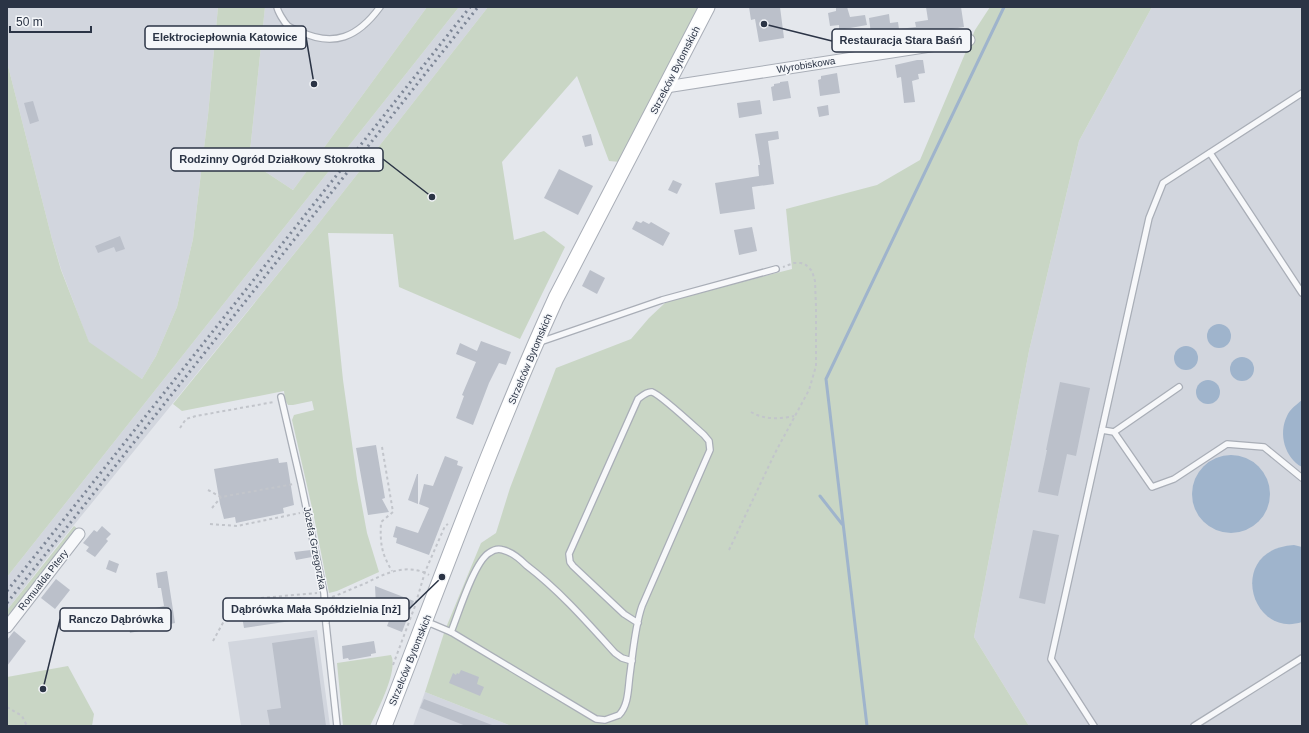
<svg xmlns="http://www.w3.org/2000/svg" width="1309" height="733" viewBox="0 0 1309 733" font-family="Helvetica,sans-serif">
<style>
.built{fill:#d2d6de}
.green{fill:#c9d6c5}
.water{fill:#9fb4cc}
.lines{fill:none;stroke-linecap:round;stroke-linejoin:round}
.stream{stroke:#9fb4cc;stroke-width:3}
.building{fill:#bbc0ca}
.lane-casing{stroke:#a9aeb7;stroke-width:8}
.street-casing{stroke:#a9aeb7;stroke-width:13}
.secondary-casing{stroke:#a9aeb7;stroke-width:17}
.path{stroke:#c2c5cb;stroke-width:2;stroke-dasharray:3 3;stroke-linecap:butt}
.lane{stroke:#f7f8fa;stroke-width:5.5}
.street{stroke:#f7f8fa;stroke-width:11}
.secondary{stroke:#fff;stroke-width:15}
.rail{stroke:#7d8696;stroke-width:3;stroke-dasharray:2 4;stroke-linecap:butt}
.labels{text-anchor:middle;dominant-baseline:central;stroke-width:3;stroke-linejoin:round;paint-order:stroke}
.street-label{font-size:10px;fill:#2b3445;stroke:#f4f6f9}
.leader{fill:none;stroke:#2b3445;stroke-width:1.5}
.callout-dot{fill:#2b3445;stroke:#f4f6f9;stroke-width:1.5}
.callout{fill:#f4f6f9;stroke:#2b3445;stroke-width:1.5}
.callout-label{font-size:11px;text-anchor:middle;font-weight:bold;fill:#2b3445}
</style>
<rect width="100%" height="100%" fill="#e4e7ec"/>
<g class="built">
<path d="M7,7H218L208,115L193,239L177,307L156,356L142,379L89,343L61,269L52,239L7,62Z"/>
<path d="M265,7H427L293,190L249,161Z"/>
<path d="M459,7H488L315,228L48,557L7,610V577Z"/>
<path d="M1152,7H1302V726H1029L974,637L1029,351L1079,141Z"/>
<path d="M317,630L330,726H241L228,642Z"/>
<path d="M425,692L511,726H413Z"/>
</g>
<g class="green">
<path d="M218,7H265L249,161L293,190L427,7H459L7,577V62L52,239L61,270L89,342L142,379L156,356L177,307L193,239L208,115Z"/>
<path d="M488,7H700L620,162L609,161L577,76L502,162L514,240L544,231L565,247L520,339L399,287L393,234L328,233L343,380L357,479L367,533L379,572L337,591L329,593L313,512L292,420L294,415L314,410L312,401L293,405H288L285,400L284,391L182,411L173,404L315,228Z"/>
<path d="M990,7H1152L1079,141L1029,351L974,637L1029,726H511L425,692L445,630L481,543L496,533L510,488L556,368L631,339L649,318L666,302L792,269L786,209L877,185L920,160L975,30Z"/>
<path d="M74,526L79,530L7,622V610Z"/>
<path d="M391,655C399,670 377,711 370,726H343L337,663Z"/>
<path d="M68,666L94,714L92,726H7V677Z"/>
</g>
<g class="water">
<circle cx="1219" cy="336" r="12"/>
<circle cx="1186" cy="358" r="12"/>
<circle cx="1242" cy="369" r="12"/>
<circle cx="1208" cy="392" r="12"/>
<path d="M1302,400V467C1285,458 1278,434 1287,416C1290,409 1296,405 1302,400Z"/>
<circle cx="1231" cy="494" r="39"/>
<path d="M1294,545L1302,547V622C1250,639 1226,549 1294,545Z"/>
</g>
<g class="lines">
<g class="stream">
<path d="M820,496L842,524"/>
<path d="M867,726L826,379L1004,7"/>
</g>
</g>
<g class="building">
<path d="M749,7H780L784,38L759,42L755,19L751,20Z"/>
<path d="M836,7H847L850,17L865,15L867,25L839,30V25L830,26L828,13L836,11Z"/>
<path d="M926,7H961L964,27L872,42L869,18L889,14L890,23L898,22L899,29L916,27L915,22L928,20Z"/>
<path d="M917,60H923L925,73L918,74L919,79L912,81L915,102L904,103L901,77L897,78L895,65Z"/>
<path d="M837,73L840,93L820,96L818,80L821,79V76Z"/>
<path d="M788,81L791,98L773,101L771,87L774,86V84L780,83V82Z"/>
<path d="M760,100L762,114L739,118L737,103Z"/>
<path d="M33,101L39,121L30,124L24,103Z"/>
<path d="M828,105L829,115L819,117L817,107Z"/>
<path d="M778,131L779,139L768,141L774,184L752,187L755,209L720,214L715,183L759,176L758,165H760L755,134Z"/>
<path d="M591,134L593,145L585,147L582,136Z"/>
<path d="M559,169L593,186L578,215L544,198Z"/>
<path d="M673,180L682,184L677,194L668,190Z"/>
<path d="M636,221L641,223L643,221L649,224L651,222L670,233L663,246L632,229Z"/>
<path d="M752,227L757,251L739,255L734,230Z"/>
<path d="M120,236L125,249L116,252L114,247L98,253L95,246Z"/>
<path d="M590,270L605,278L597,294L582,286Z"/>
<path d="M481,341L511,352L506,365L499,363L489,383L473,425L456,418L464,396L462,395L476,362L456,354L460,343L477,351Z"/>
<path d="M1060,382L1090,388L1076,456L1067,454L1058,496L1038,492L1047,450H1046Z"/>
<path d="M376,445L385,498L382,499L389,512L368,515L356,448Z"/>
<path d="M445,456L458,461L457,465L463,467L429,555L396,543L397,538L393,537L396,526L418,533L429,508L419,504L424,484L433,486Z"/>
<path d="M278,458L279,463L287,462L294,505L283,508L284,513L265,517L236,523L235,517L224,519L220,504L214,469Z"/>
<path d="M417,474H418V504L408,500Z"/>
<path d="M102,526L111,534L106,539L108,541L95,557L86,551L89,547L83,543L94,530L97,532Z"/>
<path d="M1033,530L1059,535L1045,604L1019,598Z"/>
<path d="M311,550L312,557L296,560L294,552Z"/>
<path d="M109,560L119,564L116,573L106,569Z"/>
<path d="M167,571L175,623L130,633L126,617L152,611L151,609L164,606L161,588H158L156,573Z"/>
<path d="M56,579L70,590L55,609L41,598Z"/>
<path d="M375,586L414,601L402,632L387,626L396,603L376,606Z"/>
<path d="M301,597L302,603L314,601V604H316L318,617L244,628L241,611L254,609L253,605Z"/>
<path d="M14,631L26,641L7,666V640Z"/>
<path d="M314,637L326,726H270L267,710L281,708L272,643Z"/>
<path d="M374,641L376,653L371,654V656L349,660L348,658L343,659L342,646Z"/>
<path d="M461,670L479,677L477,684L484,687L480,696L449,683L453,673L456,675L457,673L459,674Z"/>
<path d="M424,699L492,725V726H466L420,708Z"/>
</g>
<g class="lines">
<defs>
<g id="lane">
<path d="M277,7C278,12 284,22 288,26C291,28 296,30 299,31C334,48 358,37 380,7"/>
<path d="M1210,153L1302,293"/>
<path d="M540,342L662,300L776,269"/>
<path d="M281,397L301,483L324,593L326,624L337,726"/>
<path d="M1102,430L1114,432L1152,487L1174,479L1227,444L1264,447L1302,478"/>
<path d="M1114,432L1179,387"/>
<path d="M425,624H432L451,632L596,719L605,720L619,715C629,705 628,687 630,674C633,652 635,626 642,606L710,450L709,441L704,435C695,427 661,395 652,392C647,391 642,396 638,399L569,554L570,562L573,566L624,614L638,623"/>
<path d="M451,632C458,615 474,562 489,553C493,550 498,548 503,550C512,552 520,559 526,565C560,591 587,622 615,653L622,658L632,661"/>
<path d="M1094,726L1051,659L1149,218L1163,183L1302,93"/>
<path d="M1194,726L1302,658"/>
</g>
<g id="street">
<path d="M666,87L969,40"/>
<path d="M7,627L79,534"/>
</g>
<path id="secondary" d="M384,726C440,583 492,438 556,298L707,7"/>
</defs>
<use href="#lane" class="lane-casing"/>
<use href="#street" class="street-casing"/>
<use href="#secondary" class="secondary-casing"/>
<g class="path">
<path d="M751,412C764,420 780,419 794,416"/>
<path d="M180,428L186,419L196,416L274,402"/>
<path d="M382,447L393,512L381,522C380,542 381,553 392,571"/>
<path d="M208,490L221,497L294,484"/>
<path d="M212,508L221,497"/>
<path d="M210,524L237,526L300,513"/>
<path d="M729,550L775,453L809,390L816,366V306L815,281L812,271L806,265L801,263H794L783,267"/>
<path d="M332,597C343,593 353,588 364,584C384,574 407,562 429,575"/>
<path d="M261,598L317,593"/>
<path d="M213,641L230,610L237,607L247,605"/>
<path d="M393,665L415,606L425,572L445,526L448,524"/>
<path d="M7,707L22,716L27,726"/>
</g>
<use href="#lane" class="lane"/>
<use href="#street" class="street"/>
<use href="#secondary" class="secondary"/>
<g class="rail">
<path d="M7,591L470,7"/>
<path d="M7,603L478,7"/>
</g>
</g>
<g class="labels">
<g class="street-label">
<text transform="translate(806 65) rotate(-9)">Wyrobiskowa</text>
<text transform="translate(675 70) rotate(-63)">Strzelców Bytomskich</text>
<text transform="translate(530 359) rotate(-67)">Strzelców Bytomskich</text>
<text transform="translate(315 548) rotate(79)">Józefa Grzegorzka</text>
<text transform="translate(43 580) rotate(-52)">Romualda Pitery</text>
<text transform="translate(410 660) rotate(-68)">Strzelców Bytomskich</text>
</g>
</g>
<path class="leader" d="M314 84L306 37M764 24L832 41M432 197L383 159M442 577L409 609M43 689L60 619"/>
<g class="callout-dot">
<circle cx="314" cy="84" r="4"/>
<circle cx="764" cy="24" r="4"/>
<circle cx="432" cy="197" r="4"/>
<circle cx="442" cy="577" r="4"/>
<circle cx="43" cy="689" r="4"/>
</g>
<g class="callout">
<rect x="145" y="26" width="161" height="23" rx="4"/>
<rect x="832" y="29" width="139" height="23" rx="4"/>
<rect x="171" y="148" width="212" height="23" rx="4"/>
<rect x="223" y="598" width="186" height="23" rx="4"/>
<rect x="60" y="608" width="111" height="23" rx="4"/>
</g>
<g class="callout-label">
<text x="225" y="41">Elektrociepłownia Katowice</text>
<text x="901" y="44">Restauracja Stara Baśń</text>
<text x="277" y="163">Rodzinny Ogród Działkowy Stokrotka</text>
<text x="316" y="613">Dąbrówka Mała Spółdzielnia [nż]</text>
<text x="116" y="623">Ranczo Dąbrówka</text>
</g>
<rect width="1309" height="733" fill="none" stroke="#2b3445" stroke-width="16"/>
<path d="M10 26v6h81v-6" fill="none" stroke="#2b3445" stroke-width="2"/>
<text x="16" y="26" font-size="12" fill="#2b3445" stroke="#f4f6f9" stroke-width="3" paint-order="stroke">50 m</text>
</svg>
